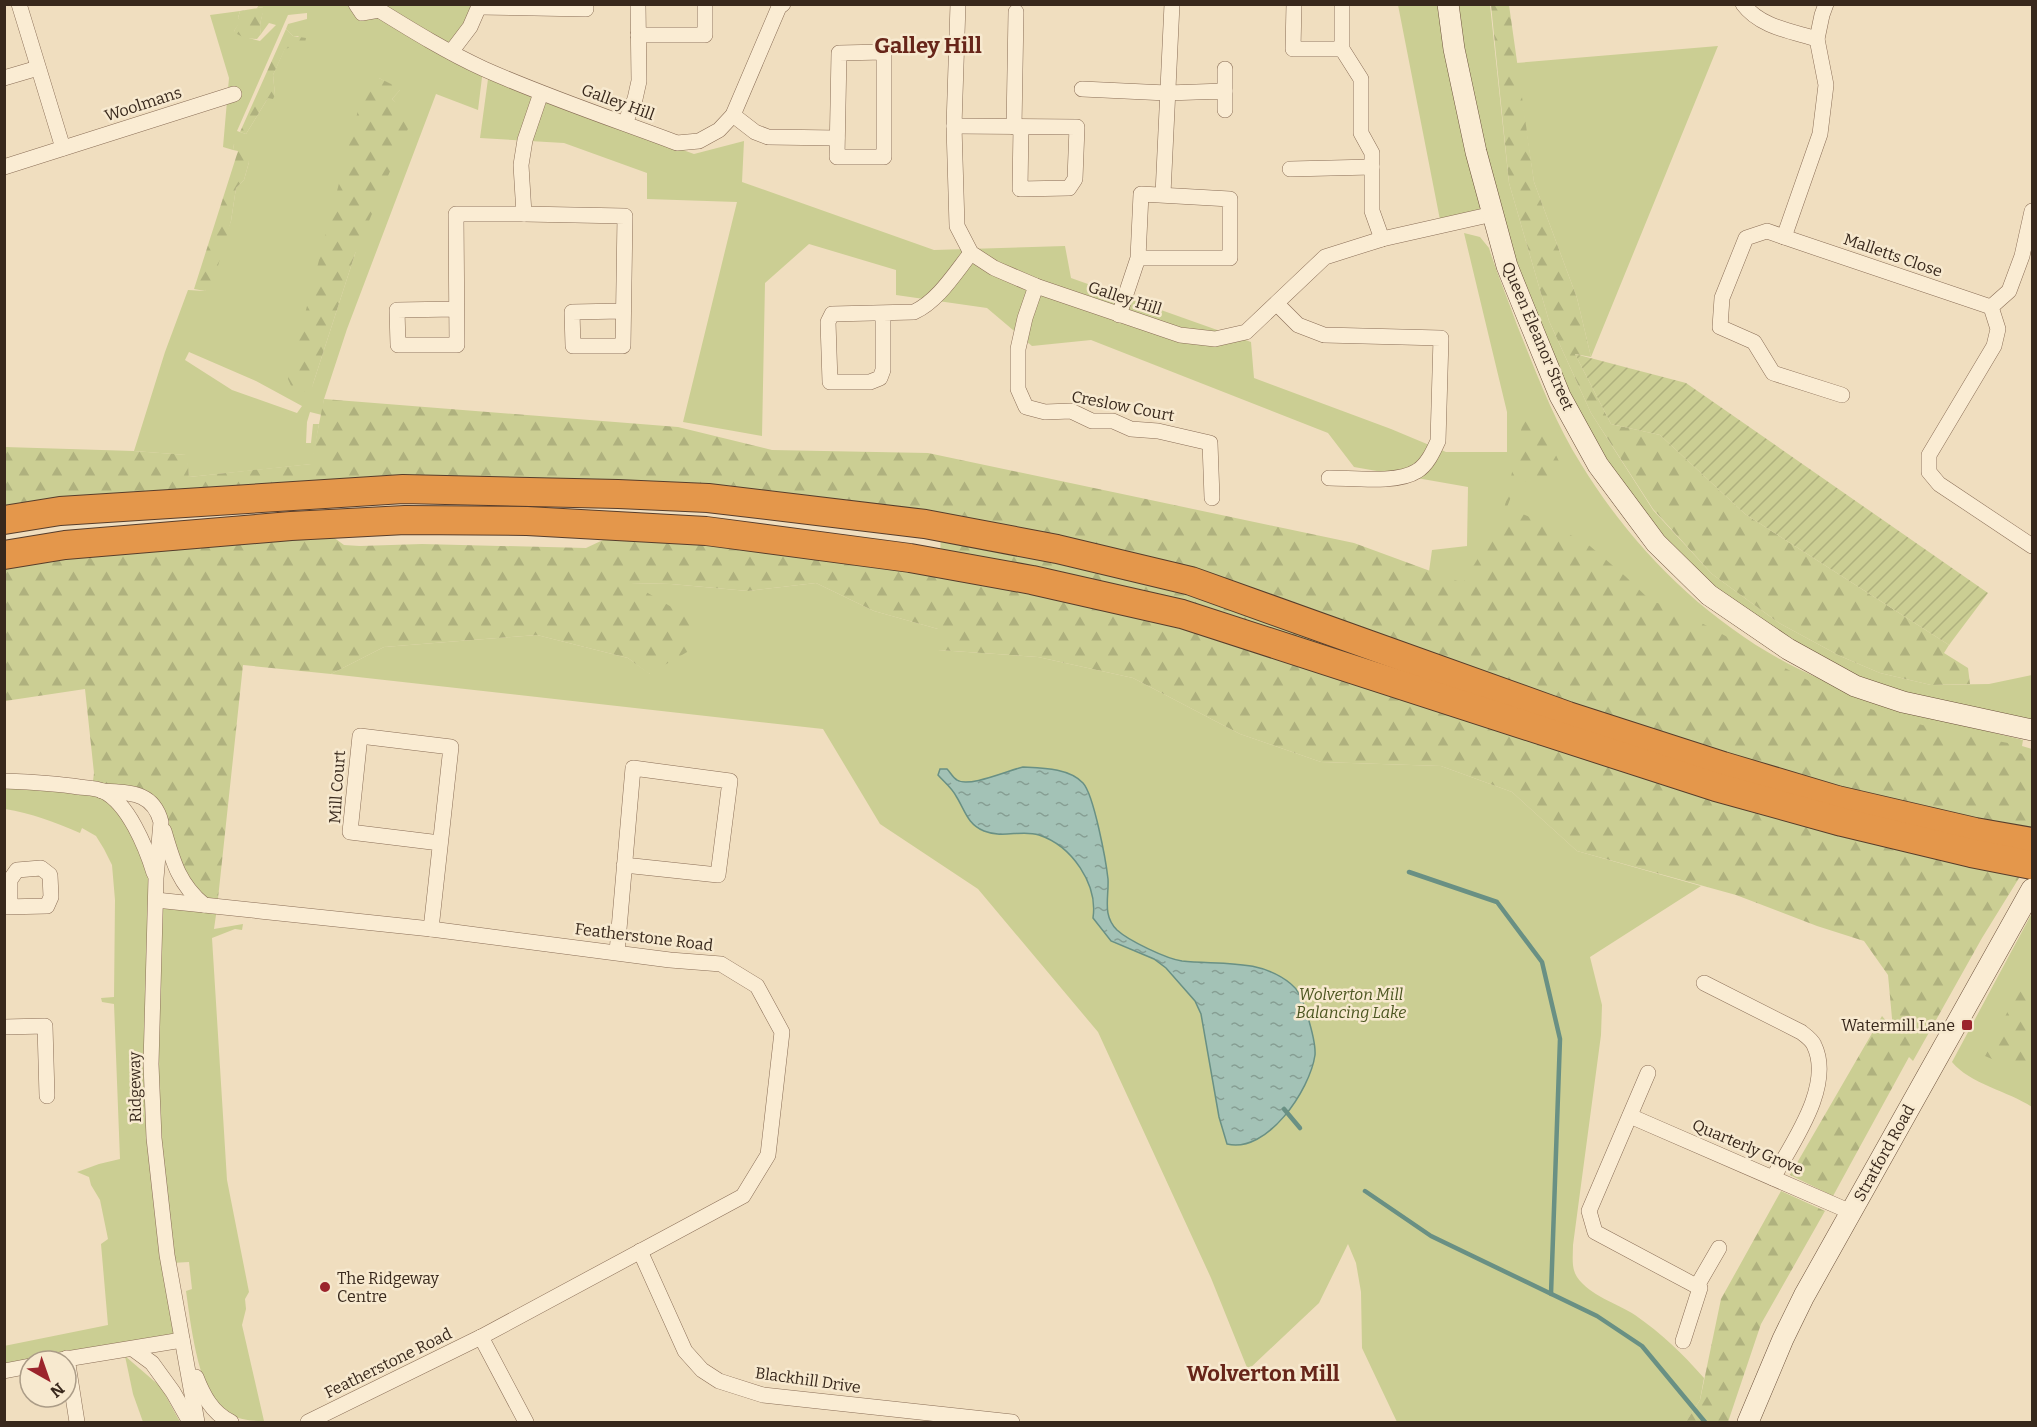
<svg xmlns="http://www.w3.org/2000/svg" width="2037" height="1427" viewBox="0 0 2037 1427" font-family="Bitter,serif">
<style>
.green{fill:#cbce93;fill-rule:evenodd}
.forest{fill:url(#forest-firs)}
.garden{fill:url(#garden-furrows)}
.water{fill:url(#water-ripples);stroke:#699084;stroke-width:1.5}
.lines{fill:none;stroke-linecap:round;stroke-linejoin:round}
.stream{stroke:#699084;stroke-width:4.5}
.street-casing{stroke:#8a6e57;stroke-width:16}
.secondary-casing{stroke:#6b503a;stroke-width:22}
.highway-casing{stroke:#573d2b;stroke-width:30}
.street{stroke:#faecd3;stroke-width:15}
.secondary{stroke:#faecd3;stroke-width:21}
.highway{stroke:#e4974b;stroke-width:28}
.poi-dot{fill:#9b242c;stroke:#f7e9cf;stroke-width:2}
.labels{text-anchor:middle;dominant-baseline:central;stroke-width:5;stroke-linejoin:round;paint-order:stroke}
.street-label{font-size:16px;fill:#38281c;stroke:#f7e9cf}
.park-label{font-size:16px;font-style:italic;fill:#4c5621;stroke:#f7e9cf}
.poi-label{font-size:16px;fill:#38281c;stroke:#f7e9cf;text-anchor:end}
.district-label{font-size:22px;font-weight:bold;fill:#672519;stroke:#f7e9cf}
</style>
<defs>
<pattern id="forest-firs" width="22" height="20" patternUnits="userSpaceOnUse" patternTransform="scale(1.5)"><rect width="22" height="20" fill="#cbce93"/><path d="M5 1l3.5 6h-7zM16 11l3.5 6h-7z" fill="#afb17e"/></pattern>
<pattern id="garden-furrows" width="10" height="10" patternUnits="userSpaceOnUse" patternTransform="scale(1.5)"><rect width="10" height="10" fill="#cbce93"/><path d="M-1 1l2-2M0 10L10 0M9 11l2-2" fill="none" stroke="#afb17e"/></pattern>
<pattern id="water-ripples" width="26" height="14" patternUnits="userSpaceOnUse" patternTransform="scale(1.5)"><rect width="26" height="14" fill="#a3c2b6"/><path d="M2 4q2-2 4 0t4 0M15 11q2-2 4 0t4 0" fill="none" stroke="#869e93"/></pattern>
</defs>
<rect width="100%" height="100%" fill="#f0debf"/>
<g class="green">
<path d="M259,5H356L362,13L382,5H480L451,52L483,69L478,110L436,94L347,329L324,399L322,415L310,412L307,422L306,443H311L313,424H319L312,464L189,477L186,455L134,451L165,352L188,290L205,291L231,221L236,188L244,180L249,162L234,144L233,150L223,147L229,78L210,15L240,11L238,18L241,21L234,31L245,37L260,41L276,25L269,23L261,34C258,23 263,18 263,7L257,8ZM307,13V19L288,24L286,29L293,36H299L285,48L273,75L275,95L268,98L246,134L237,131L288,15ZM379,78L400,90L392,99L396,103L355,254L312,387ZM189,352L256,381L302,406L297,413L232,390L185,360Z"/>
<path d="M1398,5H1490L1509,183L1549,321L1591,413L1653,510L1712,574L1779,623L1840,656L1880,673L1931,685L1989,684L2032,675V730L1903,702L1709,595L1598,465L1493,214L1441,225Z"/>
<path d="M1718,46L1591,357L1577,298L1534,182L1516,63Z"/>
<path d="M488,79L694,154L744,141L742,182L934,250L1065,246L1071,278L1251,342L1254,378L1391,429L1446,452H1507V412L1464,233L1480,237L1489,248C1497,274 1508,299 1517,325C1536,372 1554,421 1581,464C1637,556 1721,636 1820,679C1884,708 1955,723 2023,740L2022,746L2032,749V828L1419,642L1432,550L1467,546L1468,487L1354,467L1328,433L1091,340L1032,346L987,308L896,295V270L809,244L765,283L762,436L683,422L737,202L647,199V173L564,143L480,138Z"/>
<path d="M630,583L671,584L748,591L816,583L874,611L938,629V650L1038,657L1133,678L1240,734L1321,762L1441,766L1512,792L1577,851L1701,886L1590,957L1602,1005L1601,1035L1573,1245C1573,1256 1571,1268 1577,1277C1590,1296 1617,1303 1635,1315C1661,1333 1683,1354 1704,1378L1700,1400L1686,1422H1397L1362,1348L1361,1292L1356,1263L1348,1244L1319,1303L1248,1370L1211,1278L1098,1032L978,889L880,824L823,729L331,674L384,647L537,635L628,658L650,674Z"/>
<path d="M5,781L92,789L131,820L156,900L217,908L214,929L243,924L242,930L235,929L212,938L227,1180L249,1292L245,1299L246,1309L242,1325L264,1421C248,1421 232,1419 220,1408C198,1388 190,1320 186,1291L192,1289L189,1262L171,1263L182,1340L54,1361H30L7,1370L4,1346L108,1325L101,1244L108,1239L100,1200L91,1185L89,1177L77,1172L99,1164L120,1159L114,1004L102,1002L101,998L114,997L115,900L112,865L104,849L96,836L82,828L80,833C55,822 31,813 5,809Z"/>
<path d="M2032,913V1107C2008,1091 1970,1084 1952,1062Z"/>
<path d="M125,1356L161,1387L180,1422H143L133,1394Z"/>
</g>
<g class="forest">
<path d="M1491,5H1509L1534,182L1577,298L1591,357L1575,354L1611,424L1660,435L1745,514L1949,645L1944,653L1968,668L1970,684L1931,685L1880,673L1840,656L1779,623L1712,574L1653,509L1591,413L1549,321L1509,183Z"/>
<path d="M264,7C263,17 258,23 261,34L257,39L245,38L235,33L234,31L240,21L238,18L240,11Z"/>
<path d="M286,29L293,36L306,38L305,43L285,49L273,75L275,95L273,99L268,98L246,134L240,132Z"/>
<path d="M379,78L401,89L392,99C406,112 407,98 410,124L355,254L312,387L300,394L294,392L288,379L361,99L365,87L371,79Z"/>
<path d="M234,144L245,147L249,162L244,180L236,188L231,221L215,276L205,291L194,289L238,151L233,150Z"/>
<path d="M324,399L678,427L772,450L928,453L1354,543L1463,583L1502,519L1526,407L1553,449L1565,474L1550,488L1518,479L1507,507L1584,541L1625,576L1650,600L1681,612L1841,698L1898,719L1955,733L2008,743L2016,752L2032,757V857L1982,938L1913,1061L1909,1057L1833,1196L1790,1175L1882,1016L1893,1029L1888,975L1864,941L1817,926L1736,895L1577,851L1512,792L1441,766L1321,762L1240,734L1133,678L1038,657L938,650V629L874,611L816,583L748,591L671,584L631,583L690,618L694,648L649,674L628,658L537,635L384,647L331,674L243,665L217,908L194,897L155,808L92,789L94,773L85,689L5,701V555L333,537L344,545L360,546L422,544L586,548L603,540L615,525L940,563L941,527L618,494L5,520V447L134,451L187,455L189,477L311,464Z"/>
<path d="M2032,964V1066L2024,1073L1985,1056Z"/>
<path d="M1781,1191L1825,1211L1761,1324L1728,1422H1686L1700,1400L1721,1299Z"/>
</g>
<path class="garden" d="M1575,354L1686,383L1988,593L1949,645L1745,514L1660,435L1611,424Z"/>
<path class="water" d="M1023,767C1042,768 1069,768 1083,783C1094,795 1106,861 1108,879C1109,898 1102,915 1117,930C1129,941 1167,959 1182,961C1219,965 1260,958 1291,984C1299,990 1303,1001 1306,1011C1310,1024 1316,1042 1315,1055C1310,1090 1267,1154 1227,1144L1219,1117L1201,1014L1195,1001L1166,968L1154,959L1111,941L1093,918C1098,884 1072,846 1039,835C1021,829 1004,839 984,831C967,824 965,810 956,796C952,788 944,782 938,775L940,769H947C950,772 953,778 957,780C969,788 1009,770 1023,767Z"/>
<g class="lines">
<g class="stream">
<path d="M1409,872L1497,902L1542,962L1560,1039L1551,1294"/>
<path d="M1284,1109L1300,1128"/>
<path d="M1365,1191L1431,1236L1597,1316L1642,1346L1705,1422"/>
</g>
<defs>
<g id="street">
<path d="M19,4L63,148"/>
<path d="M356,4L362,13L379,10"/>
<path d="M958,4L954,126L957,226L971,253L994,268L1036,286L1180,335L1215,339L1246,332L1325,257L1382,239L1493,214"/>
<path d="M1294,4L1293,49H1342"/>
<path d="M1342,4V49L1361,79V133L1372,153V211L1382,239"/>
<path d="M1743,4C1760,27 1791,31 1817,39"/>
<path d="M1826,4L1822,15L1817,39L1826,85L1820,134L1784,237L1991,307"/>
<path d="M480,7L586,9V4"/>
<path d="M379,10C413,31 447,52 484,69C547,97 613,119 677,143L699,141L719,130L733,115L779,7L783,4"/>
<path d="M638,35H705V4"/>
<path d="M451,52L470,27L480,4"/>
<path d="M884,52V157H837L839,53Z"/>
<path d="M1225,69V91"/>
<path d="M4,78L38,68"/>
<path d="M1082,89L1167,93L1225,91V110"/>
<path d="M733,115L755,132L768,137L837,138"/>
<path d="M625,123L635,99L639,81L638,4"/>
<path d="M954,126L1077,127L1075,179L1069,188L1020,189L1021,127"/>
<path d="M1014,127L1016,12"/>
<path d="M4,167L234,94"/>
<path d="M1290,169L1372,167"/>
<path d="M1163,194L1172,4"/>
<path d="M524,214L521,165L525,140L541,93"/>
<path d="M1784,237L1767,231L1746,238L1722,298L1720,327L1754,342L1773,373L1842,395"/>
<path d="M1036,286L1025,318L1018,349V389L1026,407L1045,412L1071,411L1092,421H1113L1131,429L1158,431L1210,443L1212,498"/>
<path d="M1277,304L1298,325L1324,335L1441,338L1438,441C1433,452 1427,465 1417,471C1397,484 1353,478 1329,478"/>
<path d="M1991,307L1998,329L1994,346L1929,455V472L1939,484L2032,546"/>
<path d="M1991,307L2009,291L2022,256L2032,211"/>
<path d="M456,309L397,310L398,345H457L456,214H524L625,216L623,346H573L572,312L622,311"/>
<path d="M883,313V370L880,378L870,382H830L828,322L832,314L914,312C938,301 955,273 971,253"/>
<path d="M1119,315L1138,258L1141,194L1230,199V258H1138"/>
<path d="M4,781C30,782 54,783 79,787C87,788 96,788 103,791C128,803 146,847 154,873"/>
<path d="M102,791C129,793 153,791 161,822L156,878L151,1064L154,1138L167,1255L197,1422"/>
<path d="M164,831C173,862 179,884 204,905"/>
<path d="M156,900L431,929L670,960L721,964L757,986L782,1032L768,1155L743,1196L481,1337L308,1422"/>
<path d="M4,907L47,906L51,897L50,875L41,868L17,870L10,880V907"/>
<path d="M431,929L451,747L360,736L350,832L440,843"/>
<path d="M617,952L633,768L730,781L718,875L624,865"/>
<path d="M1704,983L1801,1032C1805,1035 1812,1040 1814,1045C1834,1086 1792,1143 1773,1178"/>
<path d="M4,1027L45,1026L47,1096"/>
<path d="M1648,1073L1589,1211L1595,1232L1700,1288L1683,1341"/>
<path d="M1630,1116L1851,1212"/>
<path d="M640,1251L685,1351L702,1370L719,1381L763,1395L1012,1422"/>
<path d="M1697,1286L1719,1248"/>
<path d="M481,1337L526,1422"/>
<path d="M133,1349L152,1363L173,1392L190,1422"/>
<path d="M67,1358L77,1422"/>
<path d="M54,1361L182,1340"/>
<path d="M4,1371L30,1366"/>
<path d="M196,1377C203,1395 212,1413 231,1422"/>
</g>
<g id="secondary">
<path d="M1448,4L1454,49L1476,152L1507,266L1528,318L1560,396L1598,465L1656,543L1709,595L1788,649L1855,686L1903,702L2032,730"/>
<path d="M1748,1422L1783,1339L1804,1296L2032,889"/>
</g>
<g id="highway">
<path d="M4,520L60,511L403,489L618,494L708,498L925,524L1057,549L1191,581L1568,716L1723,766L1837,800L1975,832L2032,842"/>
<path d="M4,555L65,545L291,526L405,520L527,521L706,531L910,558L1032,580L1182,614L1716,787L1842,822L1971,853L2032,865"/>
</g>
</defs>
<use href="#street" class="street-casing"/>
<use href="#secondary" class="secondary-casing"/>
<use href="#highway" class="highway-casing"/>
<use href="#street" class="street"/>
<use href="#secondary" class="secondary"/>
<use href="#highway" class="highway"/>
</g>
<g class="poi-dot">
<rect x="1961" y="1019" width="12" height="12" rx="3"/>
<circle cx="325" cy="1287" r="6"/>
</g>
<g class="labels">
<g class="street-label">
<text transform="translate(618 102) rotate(20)">Galley Hill</text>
<text transform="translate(143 104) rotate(-18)">Woolmans</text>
<text transform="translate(1893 255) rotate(19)">Malletts Close</text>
<text transform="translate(1125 298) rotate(18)">Galley Hill</text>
<text transform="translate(1538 336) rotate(67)">Queen Eleanor Street</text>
<text transform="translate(1123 406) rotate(11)">Creslow Court</text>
<text transform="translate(337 787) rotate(-86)">Mill Court</text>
<text transform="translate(644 937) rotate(7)">Featherstone Road</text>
<text transform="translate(135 1087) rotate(-91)">Ridgeway</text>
<text transform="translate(1748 1147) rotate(23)">Quarterly Grove</text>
<text transform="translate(1884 1153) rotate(-61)">Stratford Road</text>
<text transform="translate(388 1363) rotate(-26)">Featherstone Road</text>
<text transform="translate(808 1380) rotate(8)">Blackhill Drive</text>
</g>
<g class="park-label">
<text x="1351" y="994">Wolverton Mill<tspan x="1351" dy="18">Balancing Lake</tspan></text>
</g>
<g class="poi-label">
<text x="1955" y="1025">Watermill Lane</text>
<text x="337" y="1278" text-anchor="start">The Ridgeway<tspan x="337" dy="18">Centre</tspan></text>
</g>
<g class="district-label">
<text x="928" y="45">Galley Hill</text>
<text x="1263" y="1373">Wolverton Mill</text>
</g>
</g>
<rect width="2037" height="1427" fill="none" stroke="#38281c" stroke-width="12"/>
<g transform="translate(48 1379) rotate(140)"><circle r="28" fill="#f7e9cf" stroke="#ab9c87" stroke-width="1.5"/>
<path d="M0-4.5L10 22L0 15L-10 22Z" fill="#9b242c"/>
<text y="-9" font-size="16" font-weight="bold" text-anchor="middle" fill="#38281c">N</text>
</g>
</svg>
